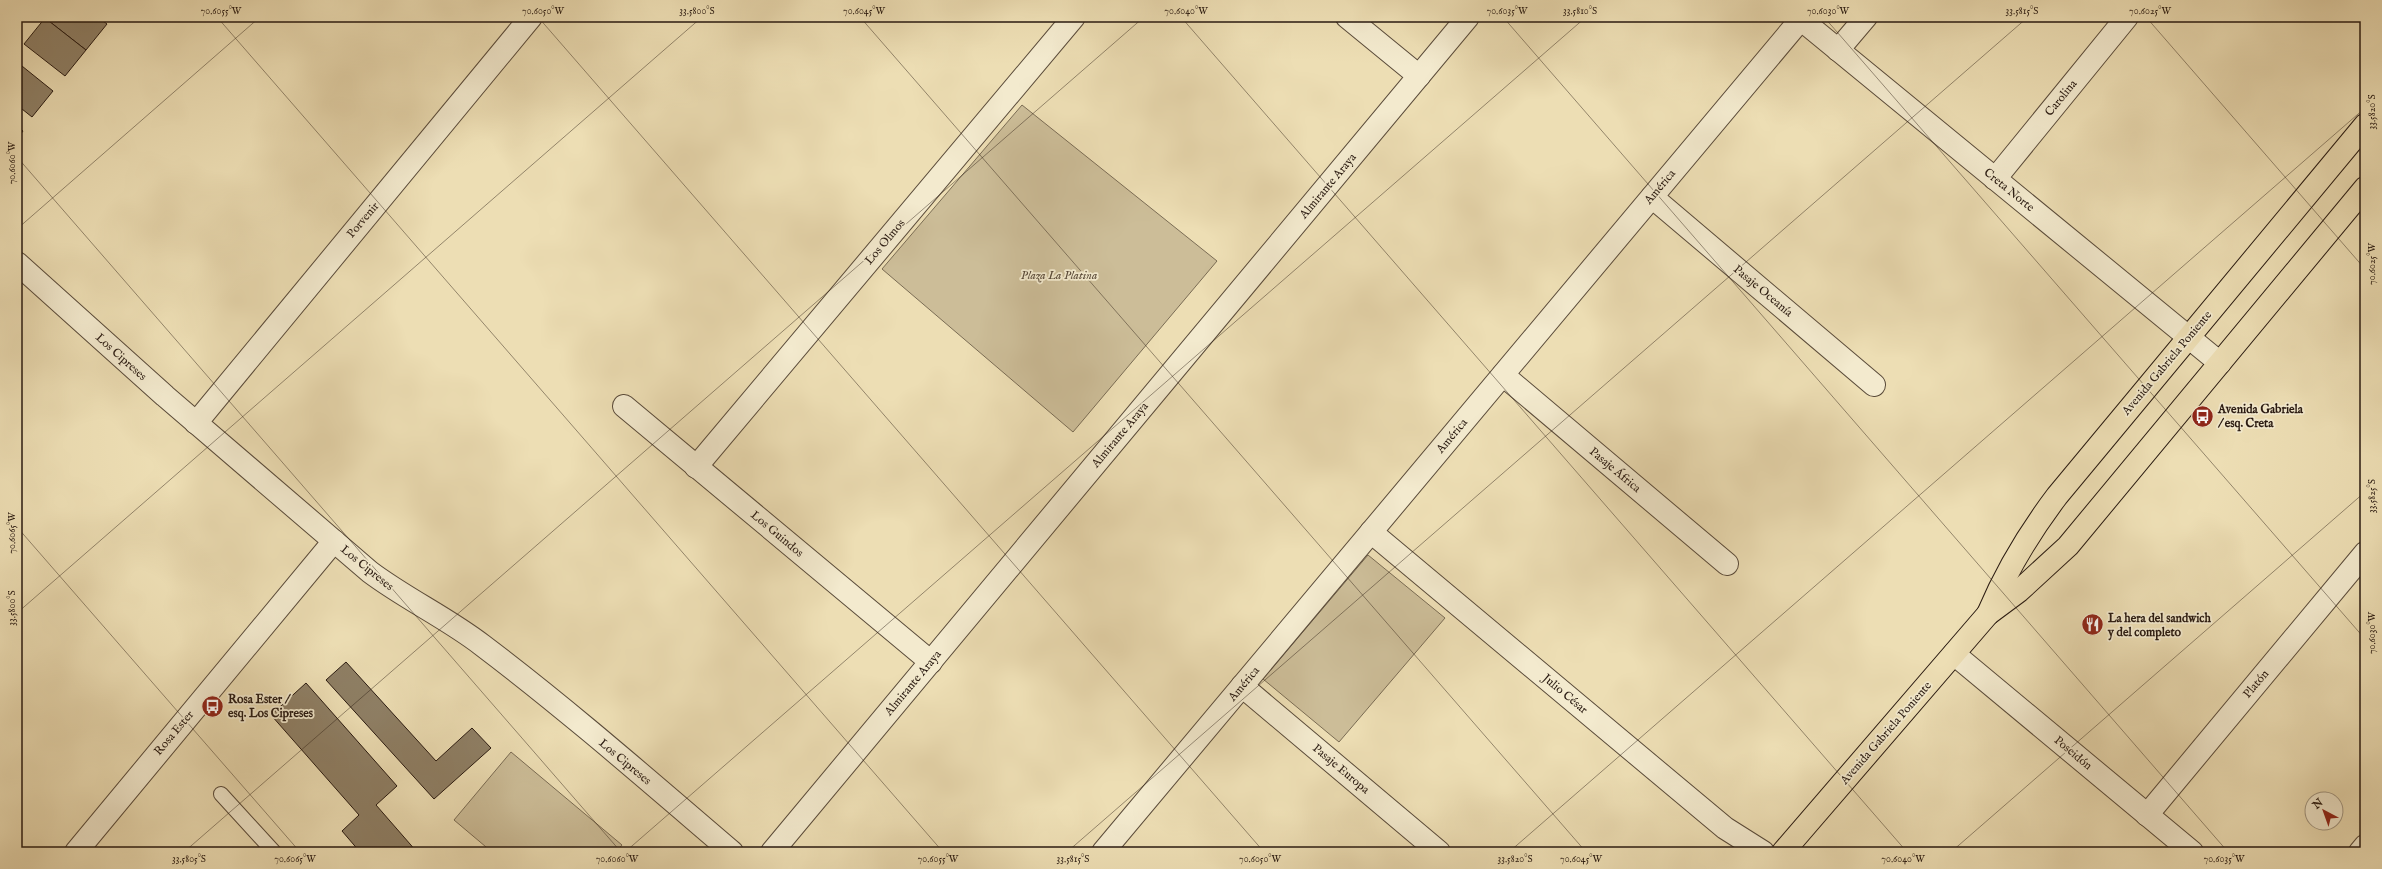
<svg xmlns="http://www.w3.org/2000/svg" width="2382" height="869" viewBox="0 0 2382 869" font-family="'IM FELL English',serif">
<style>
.green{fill:#ccbd98;stroke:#7a6c54}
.building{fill:#8f8066;stroke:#291a11}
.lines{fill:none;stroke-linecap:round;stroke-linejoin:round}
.service-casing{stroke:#5a4b3a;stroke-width:16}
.minor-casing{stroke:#5a4b3a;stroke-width:24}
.tertiary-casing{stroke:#5a4b3a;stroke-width:24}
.primary-casing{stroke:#291a11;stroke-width:24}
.service{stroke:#f3eace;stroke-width:14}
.minor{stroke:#f3eace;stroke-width:22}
.tertiary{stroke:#f3eace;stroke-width:22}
.primary{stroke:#eddeb4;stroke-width:22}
.ticks{fill:none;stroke:#291a11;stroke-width:1;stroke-opacity:0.45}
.labels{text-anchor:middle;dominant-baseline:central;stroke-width:3.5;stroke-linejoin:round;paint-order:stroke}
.street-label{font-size:12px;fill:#291a11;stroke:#f3eace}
.park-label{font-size:12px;font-style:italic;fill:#5a4b3a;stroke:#f3eace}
.poi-label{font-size:12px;font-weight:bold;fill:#291a11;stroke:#f3eace;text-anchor:start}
.neatline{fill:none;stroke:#291a11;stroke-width:1.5}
.ticks-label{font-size:10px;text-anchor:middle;fill:#291a11}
</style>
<rect width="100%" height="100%" fill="#eddeb4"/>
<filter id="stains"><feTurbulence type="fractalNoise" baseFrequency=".005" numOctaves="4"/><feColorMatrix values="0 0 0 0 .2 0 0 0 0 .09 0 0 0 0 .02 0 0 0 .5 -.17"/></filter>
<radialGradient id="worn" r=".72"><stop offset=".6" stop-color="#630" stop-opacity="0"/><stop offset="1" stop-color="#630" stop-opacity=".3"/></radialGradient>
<g class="green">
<path d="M1022,105L1217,261L1073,432L882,269Z"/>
<path d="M1368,555L1445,618L1339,742L1263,679Z"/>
<path d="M511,752L622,845L616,852H492L454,820Z"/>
</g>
<g class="building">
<path d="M98,17L107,24L86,50L45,18Z"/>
<path d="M45,18L86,50L65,76L24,44Z"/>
<path d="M17,62L53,91L32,117L17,105Z"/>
<path d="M17,126L23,131L17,139Z"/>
<path d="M346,662L436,761L472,728L491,748L434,799L326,680Z"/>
<path d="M306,683L397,786L376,805L417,852H360L342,831L359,815L271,715Z"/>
</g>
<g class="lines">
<defs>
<path id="service" d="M221,794L274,852"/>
<g id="minor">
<path d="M1347,17L1419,76"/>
<path d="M1838,50L1866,17"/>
<path d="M1995,179L2127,17"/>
<path d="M1652,197L1874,385"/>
<path d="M17,263L165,396L370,572C406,599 447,618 482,645C568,710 650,782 732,852"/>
<path d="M1503,375L1727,564"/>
<path d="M624,406L931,662"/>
<path d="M196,423L531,17"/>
<path d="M696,467L1074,17"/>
<path d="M1371,532L1725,828L1763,852"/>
<path d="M1954,654L2192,852"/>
<path d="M1242,686L1439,852"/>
<path d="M2147,815L2365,553"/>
<path d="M76,852L334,541"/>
<path d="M772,852L1468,17"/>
<path d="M1103,852L1801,19"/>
<path d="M2360,852L2365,846"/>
</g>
<path id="tertiary" d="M1798,17L2220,363"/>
<g id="primary">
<path d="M1988,614C2006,571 2029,533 2057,496L2365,125"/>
<path d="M1783,852L1988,614L2019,591L2068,546L2365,188"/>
</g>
</defs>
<use href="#service" class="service-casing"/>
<use href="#minor" class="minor-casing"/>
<use href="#tertiary" class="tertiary-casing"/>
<use href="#primary" class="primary-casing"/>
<use href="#service" class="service"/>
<use href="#minor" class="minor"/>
<use href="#tertiary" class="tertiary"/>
<use href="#primary" class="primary"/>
</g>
<path class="ticks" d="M217,17L943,852M538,17L1264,852M860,17L1586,852M1181,17L1907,852M1503,17L2228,852M1824,17L2365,639M2146,17L2365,269M17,157L621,852M17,229L260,17M17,527L300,852M17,613L702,17M184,852L1144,17M625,852L1586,17M1067,852L2028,17M1509,852L2365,108M1951,852L2365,492"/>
<defs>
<symbol id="bus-disc" viewBox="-11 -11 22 22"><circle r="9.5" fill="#8f2418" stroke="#f3eace"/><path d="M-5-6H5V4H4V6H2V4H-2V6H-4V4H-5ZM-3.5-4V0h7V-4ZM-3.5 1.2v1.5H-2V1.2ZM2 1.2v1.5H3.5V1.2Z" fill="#fff"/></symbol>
<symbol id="restaurant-disc" viewBox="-11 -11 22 22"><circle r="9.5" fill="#8f2418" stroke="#f3eace"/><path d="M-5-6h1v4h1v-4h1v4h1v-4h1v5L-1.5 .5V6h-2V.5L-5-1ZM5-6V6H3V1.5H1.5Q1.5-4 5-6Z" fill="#fff"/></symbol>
</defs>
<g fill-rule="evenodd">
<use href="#bus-disc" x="2190" y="404" width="25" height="25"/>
<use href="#restaurant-disc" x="2080" y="612" width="25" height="25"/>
<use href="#bus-disc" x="200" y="694" width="25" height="25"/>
</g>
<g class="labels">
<g class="street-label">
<text transform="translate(2061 98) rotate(-51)">Carolina</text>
<text transform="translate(1328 186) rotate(-50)">Almirante Araya</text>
<text transform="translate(1660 187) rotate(-50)">América</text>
<text transform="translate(2009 190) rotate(39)">Creta Norte</text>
<text transform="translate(363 220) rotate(-50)">Porvenir</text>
<text transform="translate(885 242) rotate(-50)">Los Olmos</text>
<text transform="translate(1763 291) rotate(40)">Pasaje Oceanía</text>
<text transform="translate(121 357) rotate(42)">Los Cipreses</text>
<text transform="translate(2167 363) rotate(-50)">Avenida Gabriela Poniente</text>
<text transform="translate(1120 435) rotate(-50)">Almirante Araya</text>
<text transform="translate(1452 436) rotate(-50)">América</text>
<text transform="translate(1615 470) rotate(40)">Pasaje África</text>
<text transform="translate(777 534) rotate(40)">Los Guindos</text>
<text transform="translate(367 568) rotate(39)">Los Cipreses</text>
<text transform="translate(913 683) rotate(-50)">Almirante Araya</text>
<text transform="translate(1244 684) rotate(-50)">América</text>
<text transform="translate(2256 684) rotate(-50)">Platón</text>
<text transform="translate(1565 694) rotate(40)">Julio César</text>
<text transform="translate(174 733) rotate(-50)">Rosa Ester</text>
<text transform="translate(1886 733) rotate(-49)">Avenida Gabriela Poniente</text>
<text transform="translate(2073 753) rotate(40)">Poseidón</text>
<text transform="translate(625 762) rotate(40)">Los Cipreses</text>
<text transform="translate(1341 769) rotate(40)">Pasaje Europa</text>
</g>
<g class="park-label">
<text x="1059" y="275">Plaza La Platina</text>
</g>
<g class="poi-label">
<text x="2218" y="409">Avenida Gabriela<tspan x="2218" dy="14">/ esq. Creta</tspan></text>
<text x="2108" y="618">La hera del sandwich<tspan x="2108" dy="14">y del completo</tspan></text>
<text x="228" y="699">Rosa Ester /<tspan x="228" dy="14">esq. Los Cipreses</tspan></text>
</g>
</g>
<rect width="2382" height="869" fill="none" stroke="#eddeb4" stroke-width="44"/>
<g transform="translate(2324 811) rotate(319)"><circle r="19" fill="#f3eace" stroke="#a29782"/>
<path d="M0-3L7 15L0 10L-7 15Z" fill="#8f2418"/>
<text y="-6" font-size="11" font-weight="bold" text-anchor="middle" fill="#291a11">N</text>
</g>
<rect x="22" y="22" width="2338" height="825" class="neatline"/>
<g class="ticks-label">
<text x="221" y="14">70.6055°W</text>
<text x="543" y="14">70.6050°W</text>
<text x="697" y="14">33.5800°S</text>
<text x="864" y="14">70.6045°W</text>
<text x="1186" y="14">70.6040°W</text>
<text x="1507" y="14">70.6035°W</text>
<text x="1580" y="14">33.5810°S</text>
<text x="1828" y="14">70.6030°W</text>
<text x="2022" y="14">33.5815°S</text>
<text x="2150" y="14">70.6025°W</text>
<text transform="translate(2371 112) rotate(-90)" y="4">33.5820°S</text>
<text transform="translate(11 163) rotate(-90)" y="4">70.6060°W</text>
<text transform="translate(2371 264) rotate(-90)" y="4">70.6025°W</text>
<text transform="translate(2371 496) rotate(-90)" y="4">33.5825°S</text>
<text transform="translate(11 533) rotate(-90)" y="4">70.6065°W</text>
<text transform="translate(11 608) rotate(-90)" y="4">33.5800°S</text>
<text transform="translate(2371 633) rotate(-90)" y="4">70.6030°W</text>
<text x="189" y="862">33.5805°S</text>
<text x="295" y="862">70.6065°W</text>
<text x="617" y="862">70.6060°W</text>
<text x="938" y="862">70.6055°W</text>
<text x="1073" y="862">33.5815°S</text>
<text x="1260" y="862">70.6050°W</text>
<text x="1515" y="862">33.5820°S</text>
<text x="1581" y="862">70.6045°W</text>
<text x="1903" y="862">70.6040°W</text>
<text x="2224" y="862">70.6035°W</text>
</g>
<rect width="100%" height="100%" filter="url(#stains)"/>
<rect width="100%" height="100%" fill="url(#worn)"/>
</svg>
